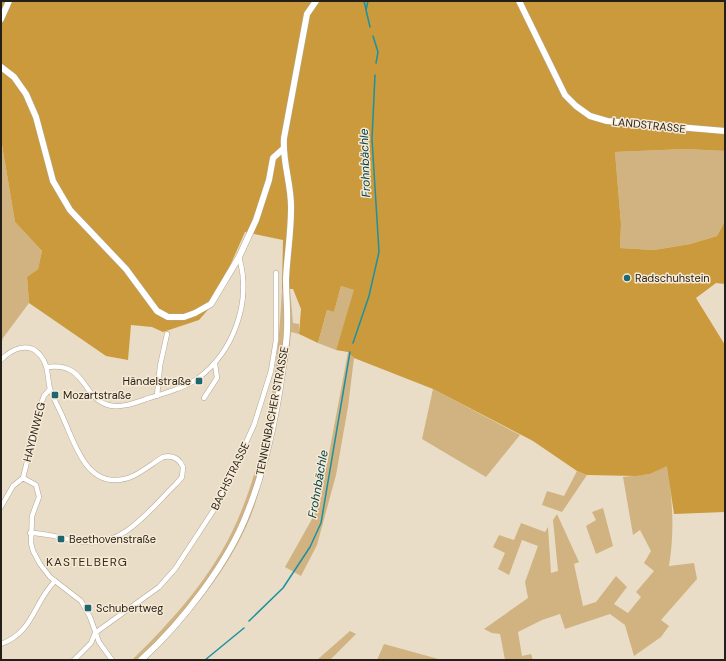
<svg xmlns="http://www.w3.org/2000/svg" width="726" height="661" viewBox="0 0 726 661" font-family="'DM Sans',sans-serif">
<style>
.green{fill:#d0b381}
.forest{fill:#cb9a3c}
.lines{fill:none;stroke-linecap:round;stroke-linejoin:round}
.stream{stroke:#1b91a2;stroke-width:1.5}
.street-casing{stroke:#b3a794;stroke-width:5.5}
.secondary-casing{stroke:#b3a794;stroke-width:7}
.street{stroke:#fff;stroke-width:4.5}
.secondary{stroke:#fff;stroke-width:6}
.poi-dot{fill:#1d6772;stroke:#f7ead5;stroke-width:1.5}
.labels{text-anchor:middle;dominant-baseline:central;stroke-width:3;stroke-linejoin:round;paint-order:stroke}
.street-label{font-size:11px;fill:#241f18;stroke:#f7ead5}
.poi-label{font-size:11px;fill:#241f18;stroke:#f7ead5;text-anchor:start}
.water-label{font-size:12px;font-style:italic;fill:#00424b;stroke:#f7ead5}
.neighbourhood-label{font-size:12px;letter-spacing:1px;fill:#362c1c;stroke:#f7ead5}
</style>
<rect width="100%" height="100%" fill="#e9ddc8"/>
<g class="green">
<path d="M1,139L15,222L42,251L38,269L27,277L29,303L3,338L1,344Z"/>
<path d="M685,149L725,151V221L717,236L690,244L654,250L620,248L621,224L615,152Z"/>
<path d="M341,286L355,290L336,350L318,343L327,310L334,312Z"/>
<path d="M282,289H290L293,323L299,324V334L291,332C289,362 281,392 275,422C267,457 261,495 246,527C223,577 185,621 146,660H132C170,623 207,582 231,534C267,461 278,369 282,289Z"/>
<path d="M348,352L354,358L348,407L336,475L317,545L301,576L285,567L312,519L328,459Z"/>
<path d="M433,389L520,435L486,477L422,439Z"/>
<path d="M668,465C672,503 675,529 669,566L694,563L697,579L661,620L669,626L661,637L634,656L625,625L610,614L565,629L560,614L542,620L518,632L522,656L531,654L533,660H505L500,634L492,633L484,629L528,598L525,582L538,546L522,540L509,575L498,569L505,553L493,547L499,535L514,540L521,523L545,532L548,527L551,573L558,571L553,520L557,514L579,562L574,564L583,606L596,602L616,576L627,587L614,604L628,613L641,597L636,592L654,571L644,563L651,551L640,530L633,535L623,477L650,474Z"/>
<path d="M577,471L587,475L562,512L542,505L547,491L564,496Z"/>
<path d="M603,508L613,546L596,554L586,526L596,520L592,512Z"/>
<path d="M350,631L356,634L330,660H317Z"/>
<path d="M384,644L442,660H377Z"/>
</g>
<path class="forest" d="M1,1H723L725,2V151L685,149L615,152L621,224L620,248L654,250L690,244L717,236L725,221V284L716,283L696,298L725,345V512L674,514L667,466L650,474L636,476L587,475L577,471L533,441L433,389L354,358L348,352L336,350L354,290L341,286L334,312L327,310L318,343L299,334L301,309L293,289H282L283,240L245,232L213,304L199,320L163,332L152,327L131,325L128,360L106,356L29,303L27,277L38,269L42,251L15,222L1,139Z"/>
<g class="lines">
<g class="stream">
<path d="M364,1L366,9"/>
<path d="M368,1L366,10L370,27"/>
<path d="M373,36L378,52L376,63"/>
<path d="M353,343L369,296L379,252L372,139L375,75"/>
<path d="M249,621L283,588L310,547L321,523L350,352"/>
<path d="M205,660L244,628"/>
</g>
<defs>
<g id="street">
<path d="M1,360C11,349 29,341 40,355C49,365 47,377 50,389C54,400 60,410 64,420C74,442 85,480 114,480C133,481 148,466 163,457C172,455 179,458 183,467L182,477L176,484C150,509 124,547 85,542C66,540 49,533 30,533"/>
<path d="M47,367C87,362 81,397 108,405C121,409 137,402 149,398C166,393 183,388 197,379C234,352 252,301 239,257"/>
<path d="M157,396L160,366L167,334"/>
<path d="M204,398L217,378L215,364"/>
<path d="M23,478L41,404L44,396L50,389"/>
<path d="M1,507L13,486L23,478L36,485L39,497L32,516L31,543L33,551L40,564L50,577L81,601L90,617L99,642L112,660"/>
<path d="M1,644C34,632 33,603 55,581"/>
<path d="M74,660L91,643L95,633L159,587L175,569L219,502L254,425L271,371L276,340V273"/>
</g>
<g id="secondary">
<path d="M519,1L565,95L576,106L590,116L607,121L725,131"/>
<path d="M1,19L9,1"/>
<path d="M1,67L14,77L26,94L36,117L53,181L70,210L126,269L157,311L168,317H184L195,313L211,304L239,257L256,220L269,180L273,158L283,149"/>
<path d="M141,660C182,623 229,562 248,511C268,461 280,396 286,343C289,321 286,300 286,279C287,256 291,233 291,210C292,185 282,162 284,138L307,14L316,1"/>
</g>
</defs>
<use href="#street" class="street-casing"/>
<use href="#secondary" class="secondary-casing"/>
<use href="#street" class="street"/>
<use href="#secondary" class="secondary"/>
</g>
<g class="poi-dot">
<circle cx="627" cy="278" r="4"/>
<rect x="195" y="377" width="8" height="8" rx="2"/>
<rect x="51" y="391" width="8" height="8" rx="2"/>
<rect x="57" y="535" width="8" height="8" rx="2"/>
<rect x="84" y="604" width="8" height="8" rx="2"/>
</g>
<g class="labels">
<g class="street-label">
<text transform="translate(649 125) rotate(6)">LANDSTRASSE</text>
<text transform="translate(272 411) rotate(-79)">TENNENBACHER STRASSE</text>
<text transform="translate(34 432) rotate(-76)">HAYDNWEG</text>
<text transform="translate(230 476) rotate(-64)">BACHSTRASSE</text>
</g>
<g class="poi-label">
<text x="635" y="278">Radschuhstein</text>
<text x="191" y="381" text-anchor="end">Händelstraße</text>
<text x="63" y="395">Mozartstraße</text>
<text x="69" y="539">Beethovenstraße</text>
<text x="96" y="608">Schubertweg</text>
</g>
<g class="water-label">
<text transform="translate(365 163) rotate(-92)">Frohnbächle</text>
<text transform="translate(318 484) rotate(-80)">Frohnbächle</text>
</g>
<g class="neighbourhood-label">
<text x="87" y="562">KASTELBERG</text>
</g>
</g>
<rect width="726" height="661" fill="none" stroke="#241f18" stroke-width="4"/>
</svg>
